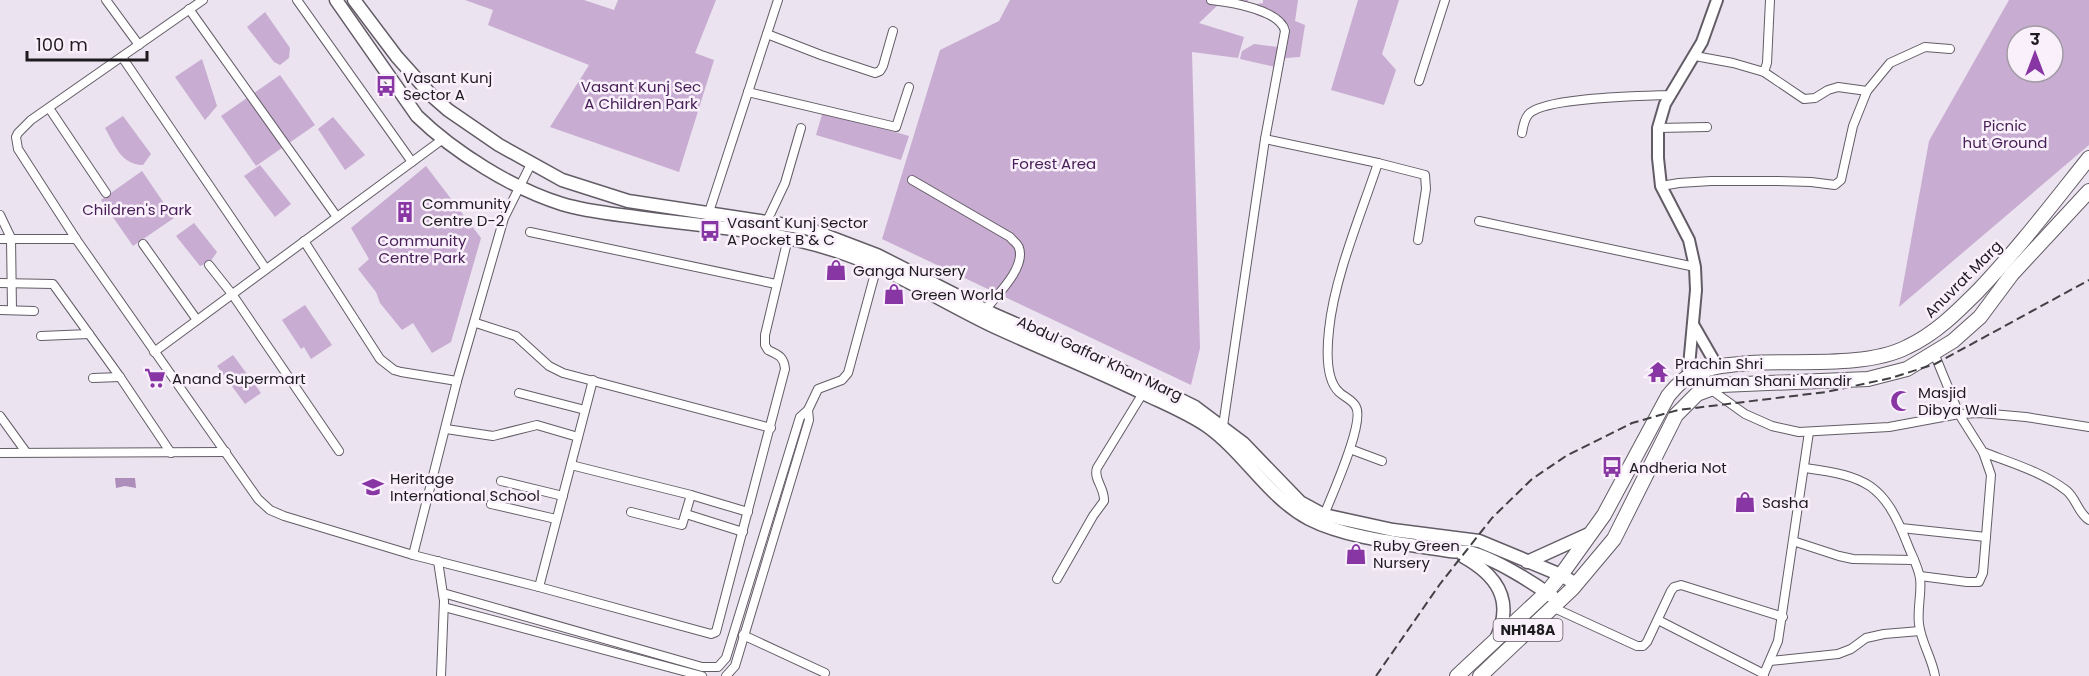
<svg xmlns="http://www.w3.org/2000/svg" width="2089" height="676" viewBox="0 0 2089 676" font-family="Poppins,'Noto Sans Devanagari',sans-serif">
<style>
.green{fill:#c8acd2;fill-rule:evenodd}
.water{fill:#ad8db9}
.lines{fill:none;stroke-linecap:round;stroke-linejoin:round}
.street-casing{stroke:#635c66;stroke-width:10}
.secondary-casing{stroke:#635c66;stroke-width:14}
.primary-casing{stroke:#635c66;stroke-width:15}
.highway-casing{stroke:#635c66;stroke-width:16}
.street{stroke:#fff;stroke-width:8}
.secondary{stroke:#fff;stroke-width:10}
.primary{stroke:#fff;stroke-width:12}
.highway{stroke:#fff;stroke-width:14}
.rail{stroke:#434045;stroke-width:2;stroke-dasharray:9 4.5;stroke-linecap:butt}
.labels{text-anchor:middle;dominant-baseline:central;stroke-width:5;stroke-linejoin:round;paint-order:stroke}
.shield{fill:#f9f0fc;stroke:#605b61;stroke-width:1.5}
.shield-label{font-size:14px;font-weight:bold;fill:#1e1b1f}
.poi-label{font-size:15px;fill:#1e1b1f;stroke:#f9f0fc;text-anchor:start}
.park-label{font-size:15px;fill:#482057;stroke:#f9f0fc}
.street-label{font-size:15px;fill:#1e1b1f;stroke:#f9f0fc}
</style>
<rect width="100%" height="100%" fill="#ebe3ef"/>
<g class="green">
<path d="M465,0H584L614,10L618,0H716L695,53L714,60L679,172L550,127L589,65L488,25L493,10Z"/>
<path d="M1010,0H1248L1246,11L1219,4L1199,23L1244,37L1238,58L1192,52L1200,348L1191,385L882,239L940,50L999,21Z"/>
<path d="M1263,0H1298L1295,21L1305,25L1300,57L1286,58L1275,67L1240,59L1242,51L1254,44L1287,48L1290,27L1256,15L1251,5L1263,3Z"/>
<path d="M1358,0H1399L1382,54L1396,70L1384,105L1331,90Z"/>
<path d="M2009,0H2089V145L1899,307L1929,141ZM2017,36H2053V72H2017Z"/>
<path d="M265,12L290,48L289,58L280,65L274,62L247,27Z"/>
<path d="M202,59L217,106L205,120L175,77Z"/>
<path d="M280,75L315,125L256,166L221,116Z"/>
<path d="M823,111L909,136L901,160L816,135Z"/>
<path d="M123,116L151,154L143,165C121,165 115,145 105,128Z"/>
<path d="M333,117L365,155L345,170L318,129Z"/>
<path d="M260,165L291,204L275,217L244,176Z"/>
<path d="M426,166L481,238L451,342L432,353L413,323L402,330L380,303L376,292L358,269L369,259L351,228Z"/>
<path d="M142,171L174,218L133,246L101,200Z"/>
<path d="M194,223L217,252L210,262L200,266L176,236Z"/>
<path d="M305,305L332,345L311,359L304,347L301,349L282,320Z"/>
<path d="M233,355L261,393L245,404L217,366Z"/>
</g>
<path class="water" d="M115,478H135L136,488L125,486L116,488Z"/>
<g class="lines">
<defs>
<g id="street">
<path d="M106,0L139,45"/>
<path d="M203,0L31,120L18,133L16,137L18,149L76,239L258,499L270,510L284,516L413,555L539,587L711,634L716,632L785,369C784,357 779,355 768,350L765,345V335L788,238"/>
<path d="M297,0L412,162"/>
<path d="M1211,0C1231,2 1280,10 1285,31L1265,139L1223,426"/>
<path d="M189,9L337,217"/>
<path d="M767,34L821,55L875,73L880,71L883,66L893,31"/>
<path d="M1695,56L1733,63L1764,72L1804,99L1815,98L1828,90L1838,87L1867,91"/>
<path d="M122,57L266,269"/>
<path d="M1764,72L1767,63L1770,0"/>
<path d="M1419,81L1445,0"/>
<path d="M748,92L896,127L909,87"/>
<path d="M49,108L106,193"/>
<path d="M1658,128L1707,127"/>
<path d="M1522,133C1523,127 1524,120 1528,115C1542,97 1645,96 1670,95"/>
<path d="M1265,139L1378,163C1361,214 1334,278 1329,330C1327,348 1325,379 1339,392C1344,397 1353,400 1356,407C1365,423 1331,497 1324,515"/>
<path d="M1378,163L1425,175L1426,189L1418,240"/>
<path d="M912,180L1010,237C1013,241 1018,244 1019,248C1026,268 996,296 985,310"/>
<path d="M1661,186L1679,183L1711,181H1777L1811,182L1835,185L1841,180L1853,126L1867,91L1890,63L1925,47L1950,49"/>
<path d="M0,215L11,238L12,310"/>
<path d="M708,215L778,0"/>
<path d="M767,221L785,183L801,128"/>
<path d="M1479,221L1695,267"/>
<path d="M530,232L776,284"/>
<path d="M0,239H76"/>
<path d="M304,241L380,359L394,370L401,372L457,381"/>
<path d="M143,244L197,320"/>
<path d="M209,265L232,294L339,451"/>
<path d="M0,283L53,284L120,377L171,453"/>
<path d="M0,310L34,311"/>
<path d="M476,323L516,336L549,366L563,373L771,428"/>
<path d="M41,336L89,334"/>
<path d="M154,352L443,139"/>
<path d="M93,378L120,377"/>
<path d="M1710,389L1745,414L1772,426L1799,432L1889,427L1959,414L1980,413L2026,417L2089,427"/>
<path d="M519,393L585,410"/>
<path d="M0,416L26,452"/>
<path d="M446,429L493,436L537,425L578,437"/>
<path d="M1350,449L1382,461"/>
<path d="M1983,452C2011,463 2043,472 2067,491C2077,500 2078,513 2089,520"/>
<path d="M0,453L226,452"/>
<path d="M571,465L691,495L748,512"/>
<path d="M1805,468C1866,476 1884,484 1907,543C1911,554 1918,566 1920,578C1922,593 1917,608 1919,624C1921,642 1932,658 1935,676"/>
<path d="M501,481L563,496"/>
<path d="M491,504L556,519"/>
<path d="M631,512L682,525L691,495"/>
<path d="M686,514L743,532"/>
<path d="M1901,528L1986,537"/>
<path d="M1793,541L1839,556L1853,559L1914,560"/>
<path d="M413,555L457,381L504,218L531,164"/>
<path d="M438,561L444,601L441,676"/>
<path d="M1920,576L1967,582H1979L1983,573L1991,475L1983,452L1959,414L1934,353"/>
<path d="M1057,579L1093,516L1104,501C1105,488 1093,479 1097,468L1143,393"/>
<path d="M539,587L593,380"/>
<path d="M443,593L702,667H718L726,658L730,645L800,417L808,410"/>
<path d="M444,607L702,676"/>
<path d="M1552,607L1637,646H1643L1647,642L1671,591L1674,587L1681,585L1783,617"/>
<path d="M1658,620L1764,674"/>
<path d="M743,635L825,673"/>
<path d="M1770,661L1838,654L1851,649L1866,638L1884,634L1920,631"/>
<path d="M726,676L735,666L809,420L808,410L818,389L842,380L848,373L877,266"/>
<path d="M1763,676L1778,641L1809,432"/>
</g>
<g id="secondary">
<path d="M1694,326L1717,366"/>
<path d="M1688,377L1696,290L1695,267L1689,240L1661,186L1658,158V128L1665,104L1702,42L1717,0"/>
</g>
<g id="primary">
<path d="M336,0L417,116C454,152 513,189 562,204C588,212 616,214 643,218C712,227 782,231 848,255C899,273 946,304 995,327C1045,350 1096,370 1145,394C1166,404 1188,413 1207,426C1245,453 1268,497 1309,519C1348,539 1407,544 1450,551C1457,552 1463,551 1469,552C1494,558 1532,582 1553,597"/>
<path d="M354,0L397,57L432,96L448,110L499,145L562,180L628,201L806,228L877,255L995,315L1112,366L1195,407L1243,443L1300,502L1324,515L1393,530L1479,541L1561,575L1576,584"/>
<path d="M1464,557C1496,575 1514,599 1497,637"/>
<path d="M1527,562L1591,533"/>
</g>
<g id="highway">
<path d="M1457,676L1547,592L1561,575L1604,515L1668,396C1674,389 1680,381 1688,377C1707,366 1728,365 1750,363C1796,360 1866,368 1907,347C1935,334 1956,313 1978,291C2018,249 2053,203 2089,158"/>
<path d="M1480,676L1572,589L1614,539L1676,415L1697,394L1721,385L1868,379L1907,369L1953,341L1980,317L2012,274L2089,191"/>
</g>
</defs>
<use href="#street" class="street-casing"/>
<use href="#secondary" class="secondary-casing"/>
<use href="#primary" class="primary-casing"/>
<use href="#highway" class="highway-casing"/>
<use href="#street" class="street"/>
<use href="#secondary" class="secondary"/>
<use href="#primary" class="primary"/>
<use href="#highway" class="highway"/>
<path class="rail" d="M1376,676L1440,584L1492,518L1532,479L1566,456L1632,423L1678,410L1826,392L1891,378L1935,364L2089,280"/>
</g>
<defs>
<symbol id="bus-bare" viewBox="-9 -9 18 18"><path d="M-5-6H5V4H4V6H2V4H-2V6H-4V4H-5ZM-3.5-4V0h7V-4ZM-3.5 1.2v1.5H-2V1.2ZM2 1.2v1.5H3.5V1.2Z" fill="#8936a5" stroke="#f9f0fc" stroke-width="2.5" paint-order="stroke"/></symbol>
<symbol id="building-bare" viewBox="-9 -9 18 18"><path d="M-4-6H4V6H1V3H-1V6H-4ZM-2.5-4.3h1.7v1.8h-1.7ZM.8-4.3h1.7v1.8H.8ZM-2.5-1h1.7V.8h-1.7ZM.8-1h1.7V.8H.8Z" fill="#8936a5" stroke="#f9f0fc" stroke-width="2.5" paint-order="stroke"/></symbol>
<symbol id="shop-bare" viewBox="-9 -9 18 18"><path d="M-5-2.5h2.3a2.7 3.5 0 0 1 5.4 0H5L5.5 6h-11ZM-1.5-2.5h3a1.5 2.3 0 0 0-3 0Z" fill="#8936a5" stroke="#f9f0fc" stroke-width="2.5" paint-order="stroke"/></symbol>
<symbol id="temple-bare" viewBox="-9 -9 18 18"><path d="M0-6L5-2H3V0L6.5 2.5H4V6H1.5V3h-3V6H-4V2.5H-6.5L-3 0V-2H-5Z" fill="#8936a5" stroke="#f9f0fc" stroke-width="2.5" paint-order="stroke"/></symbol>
<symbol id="supermarket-bare" viewBox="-9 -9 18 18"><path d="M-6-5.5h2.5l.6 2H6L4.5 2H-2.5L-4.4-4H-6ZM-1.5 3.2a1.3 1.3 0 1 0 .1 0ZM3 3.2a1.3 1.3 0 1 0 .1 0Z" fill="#8936a5" stroke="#f9f0fc" stroke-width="2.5" paint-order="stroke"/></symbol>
<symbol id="mosque-bare" viewBox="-9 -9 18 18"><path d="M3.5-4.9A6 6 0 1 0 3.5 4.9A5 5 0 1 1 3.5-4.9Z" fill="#8936a5" stroke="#f9f0fc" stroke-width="2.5" paint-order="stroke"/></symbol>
<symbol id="school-bare" viewBox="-9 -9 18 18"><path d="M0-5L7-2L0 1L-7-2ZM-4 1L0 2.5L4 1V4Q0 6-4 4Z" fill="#8936a5" stroke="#f9f0fc" stroke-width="2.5" paint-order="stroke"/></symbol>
</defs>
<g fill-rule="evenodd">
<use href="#bus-bare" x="371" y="71" width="30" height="30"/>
<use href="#building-bare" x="390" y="197" width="30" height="30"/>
<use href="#bus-bare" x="695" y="216" width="30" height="30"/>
<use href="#shop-bare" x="821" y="255" width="30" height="30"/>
<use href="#shop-bare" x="879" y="279" width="30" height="30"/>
<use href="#temple-bare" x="1643" y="357" width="30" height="30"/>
<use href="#supermarket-bare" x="140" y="363" width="30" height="30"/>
<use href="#mosque-bare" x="1886" y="386" width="30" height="30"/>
<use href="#bus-bare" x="1597" y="452" width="30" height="30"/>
<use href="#school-bare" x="358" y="472" width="30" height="30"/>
<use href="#shop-bare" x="1730" y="487" width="30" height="30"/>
<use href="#shop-bare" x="1341" y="539" width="30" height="30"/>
</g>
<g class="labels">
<rect class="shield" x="1493.5" y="619" width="69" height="22" rx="4.5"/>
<g class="shield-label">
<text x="1528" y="630">NH148A</text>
</g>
<g class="poi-label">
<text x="403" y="77">Vasant Kunj<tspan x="403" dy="17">Sector A</tspan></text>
<text x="422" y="203">Community<tspan x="422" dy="17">Centre D-2</tspan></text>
<text x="727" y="222">Vasant Kunj Sector<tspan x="727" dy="17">A Pocket B &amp; C</tspan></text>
<text x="853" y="270">Ganga Nursery</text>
<text x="911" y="294">Green World</text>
<text x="1675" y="363">Prachin Shri<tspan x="1675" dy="17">Hanuman Shani Mandir</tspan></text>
<text x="172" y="378">Anand Supermart</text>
<text x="1918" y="392">Masjid<tspan x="1918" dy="17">Dibya Wali</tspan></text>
<text x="1629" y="467">Andheria Not</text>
<text x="390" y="478">Heritage<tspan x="390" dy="17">International School</tspan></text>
<text x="1762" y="502">Sasha</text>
<text x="1373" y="545">Ruby Green<tspan x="1373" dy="17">Nursery</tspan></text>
</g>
<g class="park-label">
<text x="641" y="86">Vasant Kunj Sec<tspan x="641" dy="17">A Children Park</tspan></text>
<text x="2005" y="125">Picnic<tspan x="2005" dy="17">hut Ground</tspan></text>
<text x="1054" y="163">Forest Area</text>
<text x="137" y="209">Children's Park</text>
<text x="422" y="240">Community<tspan x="422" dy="17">Centre Park</tspan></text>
</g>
<g class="street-label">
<text transform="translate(1963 279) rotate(-45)">Anuvrat Marg</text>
<text transform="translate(1100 358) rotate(25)">Abdul Gaffar Khan Marg</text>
</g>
</g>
<g transform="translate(2035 54)"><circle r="28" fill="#f9f0fc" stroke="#a19ba4" stroke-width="1.5"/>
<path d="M0-4.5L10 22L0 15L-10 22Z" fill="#8936a5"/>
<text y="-9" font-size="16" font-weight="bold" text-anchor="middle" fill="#1e1b1f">उ</text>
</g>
<path d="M27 51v9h120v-9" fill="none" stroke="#1e1b1f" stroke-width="3"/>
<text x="36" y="51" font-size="18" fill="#1e1b1f" stroke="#f9f0fc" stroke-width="4.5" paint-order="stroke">100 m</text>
</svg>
